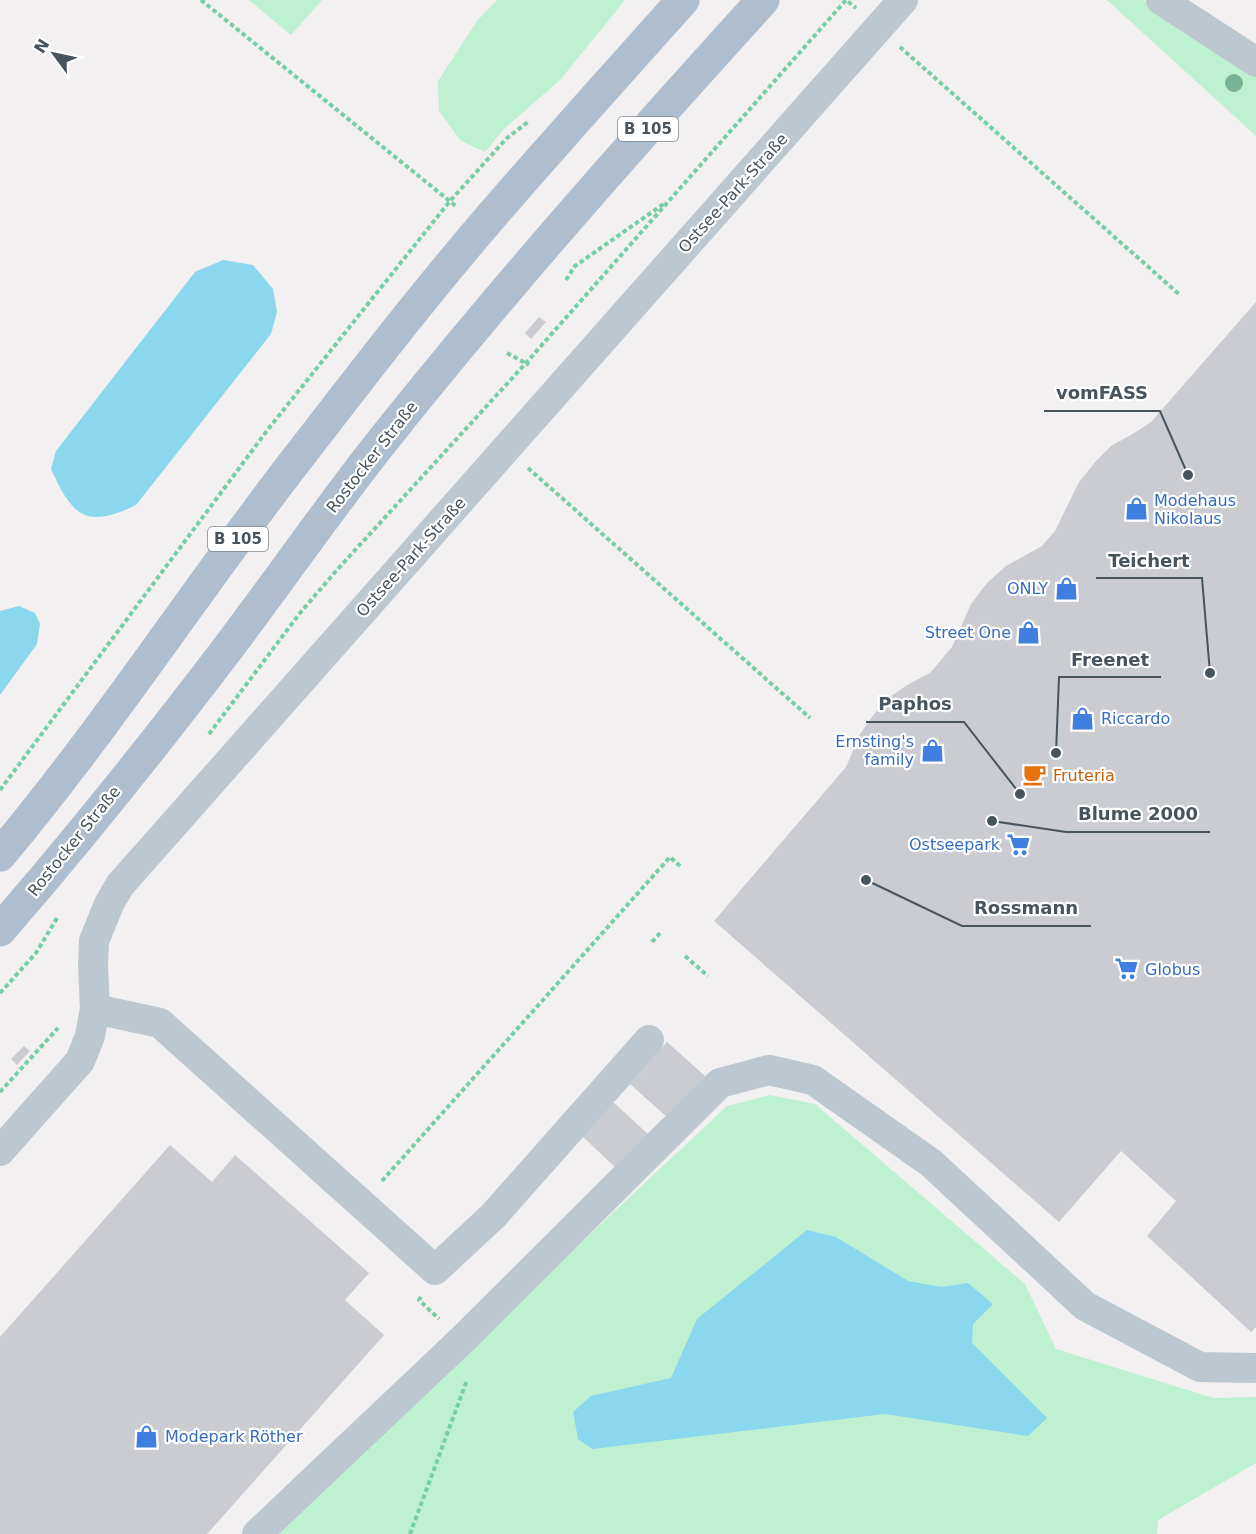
<svg xmlns="http://www.w3.org/2000/svg" width="1256" height="1534" viewBox="0 0 1256 1534" font-family="'DejaVu Sans',sans-serif">
<style>
.green{fill:#bef0d2}
.water{fill:#8bd7ed}
.building{fill:#caccd2}
.lines{fill:none;stroke-linecap:round;stroke-linejoin:round}
.path{stroke:#76cea4;stroke-width:4;stroke-dasharray:4.5 3;stroke-linecap:butt}
.minor{stroke:#bdc7cf;stroke-width:30}
.major{stroke:#afbecf;stroke-width:33}
.tree{fill:#79b397}
.labels{text-anchor:middle;dominant-baseline:central;stroke-width:4.5;stroke-linejoin:round;paint-order:stroke}
.shield{fill:#fff;stroke:#7e878e;stroke-width:1.5}
.shield-label{font-size:15px;font-weight:bold;fill:#47535d}
.street-label{font-size:16px;fill:#47535d;stroke:#fff}
.shop-label{font-size:16px;fill:#366cbe;stroke:#fff;text-anchor:start}
.food-label{font-size:16px;fill:#c56008;stroke:#fff;text-anchor:start}
.leader{fill:none;stroke:#47535d;stroke-width:2}
.callout-dot{fill:#47535d;stroke:#fff;stroke-width:2}
.callout-label{font-size:18px;text-anchor:middle;font-weight:bold;fill:#47535d;stroke:#fff;stroke-width:4.5;stroke-linejoin:round;paint-order:stroke}
</style>
<rect width="100%" height="100%" fill="#f2f0f0"/>
<g class="green">
<path d="M249,0H322L291,35Z"/>
<path d="M497,0H625L560,80L504,129L485,152L461,141L439,111L438,81L477,21Z"/>
<path d="M1107,0H1143L1256,74V136Z"/>
<path d="M770,1095L815,1104L1025,1284L1056,1349L1213,1398L1256,1397V1463L1158,1520L1157,1534H270L727,1106Z"/>
</g>
<g class="water">
<path d="M223,260L253,265L273,289L277,312L271,334L136,505C85,530 72,515 51,469L56,451L195,272Z"/>
<path d="M19,606L35,613L40,624L37,644L0,695V611Z"/>
<path d="M807,1230L836,1237L908,1281L941,1287L968,1283L993,1304L973,1324L972,1343L1047,1418L1028,1436L885,1414L592,1449L578,1439L573,1412L591,1396L671,1378L697,1319Z"/>
</g>
<g class="building">
<path d="M1256,302V1327L1251,1332L1147,1236L1176,1201L1121,1151L1059,1222L714,921L846,767L860,734L875,713L890,697L907,685L930,673L952,647L971,604L987,583L1006,566L1042,546L1055,531L1079,482L1096,461L1111,446L1131,435L1151,422Z"/>
<path d="M539,317L546,322L531,339L525,333Z"/>
<path d="M667,1042L705,1076L668,1118L630,1084Z"/>
<path d="M24,1046L30,1051L17,1065L11,1059Z"/>
<path d="M612,1101L649,1135L617,1169L581,1135Z"/>
<path d="M170,1145L212,1182L235,1155L369,1273L345,1300L384,1335L207,1534H0V1337Z"/>
</g>
<g class="lines">
<g class="path">
<path d="M201,0L457,207"/>
<path d="M900,47L1180,295"/>
<path d="M566,280L575,266L665,203"/>
<path d="M507,353L529,365"/>
<path d="M528,468L810,718"/>
<path d="M209,734L300,613L336,571L526,363L846,0L856,8"/>
<path d="M0,790L269,428L450,201L507,138L528,122"/>
<path d="M652,942L660,933"/>
<path d="M685,956L708,976"/>
<path d="M0,993L36,953L57,918"/>
<path d="M0,1092L58,1028"/>
<path d="M382,1181L670,857L681,867"/>
<path d="M421,1297L419,1300L439,1319"/>
<path d="M410,1534L467,1380"/>
</g>
<g class="minor">
<path d="M1161,0L1256,62"/>
<path d="M95,1009L160,1023L435,1270L493,1216L649,1040"/>
<path d="M0,1151L80,1061L90,1036L95,1009L93,965L94,941L109,904L120,885L903,0"/>
<path d="M257,1534L463,1339L720,1083L769,1070L813,1080L931,1163L1085,1306L1200,1367L1256,1368"/>
</g>
<g class="major">
<path d="M0,855C99,737 184,608 277,485C344,398 411,310 482,227C548,150 616,75 683,0"/>
<path d="M0,930C79,839 155,744 228,648C278,582 325,514 376,449C499,294 630,146 763,0"/>
</g>
</g>
<circle class="tree" cx="1234" cy="83" r="9"/>
<defs>
<symbol id="shop-bare" viewBox="-9 -9 18 18"><path d="M-5-2.5h2.3a2.7 3.5 0 0 1 5.4 0H5L5.5 6h-11ZM-1.5-2.5h3a1.5 2.3 0 0 0-3 0Z" fill="#3f7fe0" stroke="#fff" stroke-width="2.5" paint-order="stroke"/></symbol>
<symbol id="cafe-bare" viewBox="-9 -9 18 18"><path d="M-5.5-4.5H6V0H3Q3 3.5 0 3.5H-2.5Q-5.5 3.5-5.5 0ZM3-3.2v2h1.7v-2ZM-6 4.5H4V6H-6Z" fill="#e8710a" stroke="#fff" stroke-width="2.5" paint-order="stroke"/></symbol>
<symbol id="supermarket-bare" viewBox="-9 -9 18 18"><path d="M-6-5.5h2.5l.6 2H6L4.5 2H-2.5L-4.4-4H-6ZM-1.5 3.2a1.3 1.3 0 1 0 .1 0ZM3 3.2a1.3 1.3 0 1 0 .1 0Z" fill="#3f7fe0" stroke="#fff" stroke-width="2.5" paint-order="stroke"/></symbol>
</defs>
<g fill-rule="evenodd">
<use href="#shop-bare" x="1120" y="492" width="33" height="33"/>
<use href="#shop-bare" x="1050" y="572" width="33" height="33"/>
<use href="#shop-bare" x="1012" y="616" width="33" height="33"/>
<use href="#shop-bare" x="1066" y="702" width="33" height="33"/>
<use href="#shop-bare" x="916" y="734" width="33" height="33"/>
<use href="#cafe-bare" x="1018" y="758" width="33" height="33"/>
<use href="#supermarket-bare" x="1002" y="828" width="33" height="33"/>
<use href="#supermarket-bare" x="1110" y="952" width="33" height="33"/>
<use href="#shop-bare" x="130" y="1420" width="33" height="33"/>
</g>
<g class="labels">
<g class="shield">
<rect x="618" y="117" width="60" height="24" rx="4.5"/>
<rect x="208" y="527" width="60" height="24" rx="4.5"/>
</g>
<g class="shield-label">
<text x="648" y="129">B 105</text>
<text x="238" y="539">B 105</text>
</g>
<g class="street-label">
<text transform="translate(733 193) rotate(-48)">Ostsee-Park-Straße</text>
<text transform="translate(372 457) rotate(-52)">Rostocker Straße</text>
<text transform="translate(411 557) rotate(-48)">Ostsee-Park-Straße</text>
<text transform="translate(74 841) rotate(-51)">Rostocker Straße</text>
</g>
<g class="shop-label">
<text x="1154" y="500">Modehaus<tspan x="1154" dy="18">Nikolaus</tspan></text>
<text x="1048" y="588" text-anchor="end">ONLY</text>
<text x="1011" y="632" text-anchor="end">Street One</text>
<text x="1101" y="718">Riccardo</text>
<text x="914" y="741" text-anchor="end">Ernsting's<tspan x="914" dy="18">family</tspan></text>
<text x="1000" y="844" text-anchor="end">Ostseepark</text>
<text x="1145" y="969">Globus</text>
<text x="165" y="1436">Modepark Röther</text>
</g>
<g class="food-label">
<text x="1053" y="775">Fruteria</text>
</g>
</g>
<path class="leader" d="M1188 475L1160 411H1044M1210 673L1202 578H1096M1056 753L1059 677H1161M1020 794L964 722H866M992 821L1066 832H1210M866 880L962 926H1091"/>
<g class="callout-dot">
<circle cx="1188" cy="475" r="6"/>
<circle cx="1210" cy="673" r="6"/>
<circle cx="1056" cy="753" r="6"/>
<circle cx="1020" cy="794" r="6"/>
<circle cx="992" cy="821" r="6"/>
<circle cx="866" cy="880" r="6"/>
</g>
<g class="callout-label">
<text x="1102" y="399">vomFASS</text>
<text x="1149" y="567">Teichert</text>
<text x="1110" y="666">Freenet</text>
<text x="915" y="710">Paphos</text>
<text x="1138" y="820">Blume 2000</text>
<text x="1026" y="914">Rossmann</text>
</g>
<g transform="translate(54 54) rotate(303)" stroke="#ffffff" stroke-width="4.5" paint-order="stroke">
<path d="M0-4.5L10 22L0 15L-10 22Z" fill="#47535d"/>
<text y="-9" font-size="16" font-weight="bold" text-anchor="middle" fill="#47535d">N</text>
</g>
</svg>
